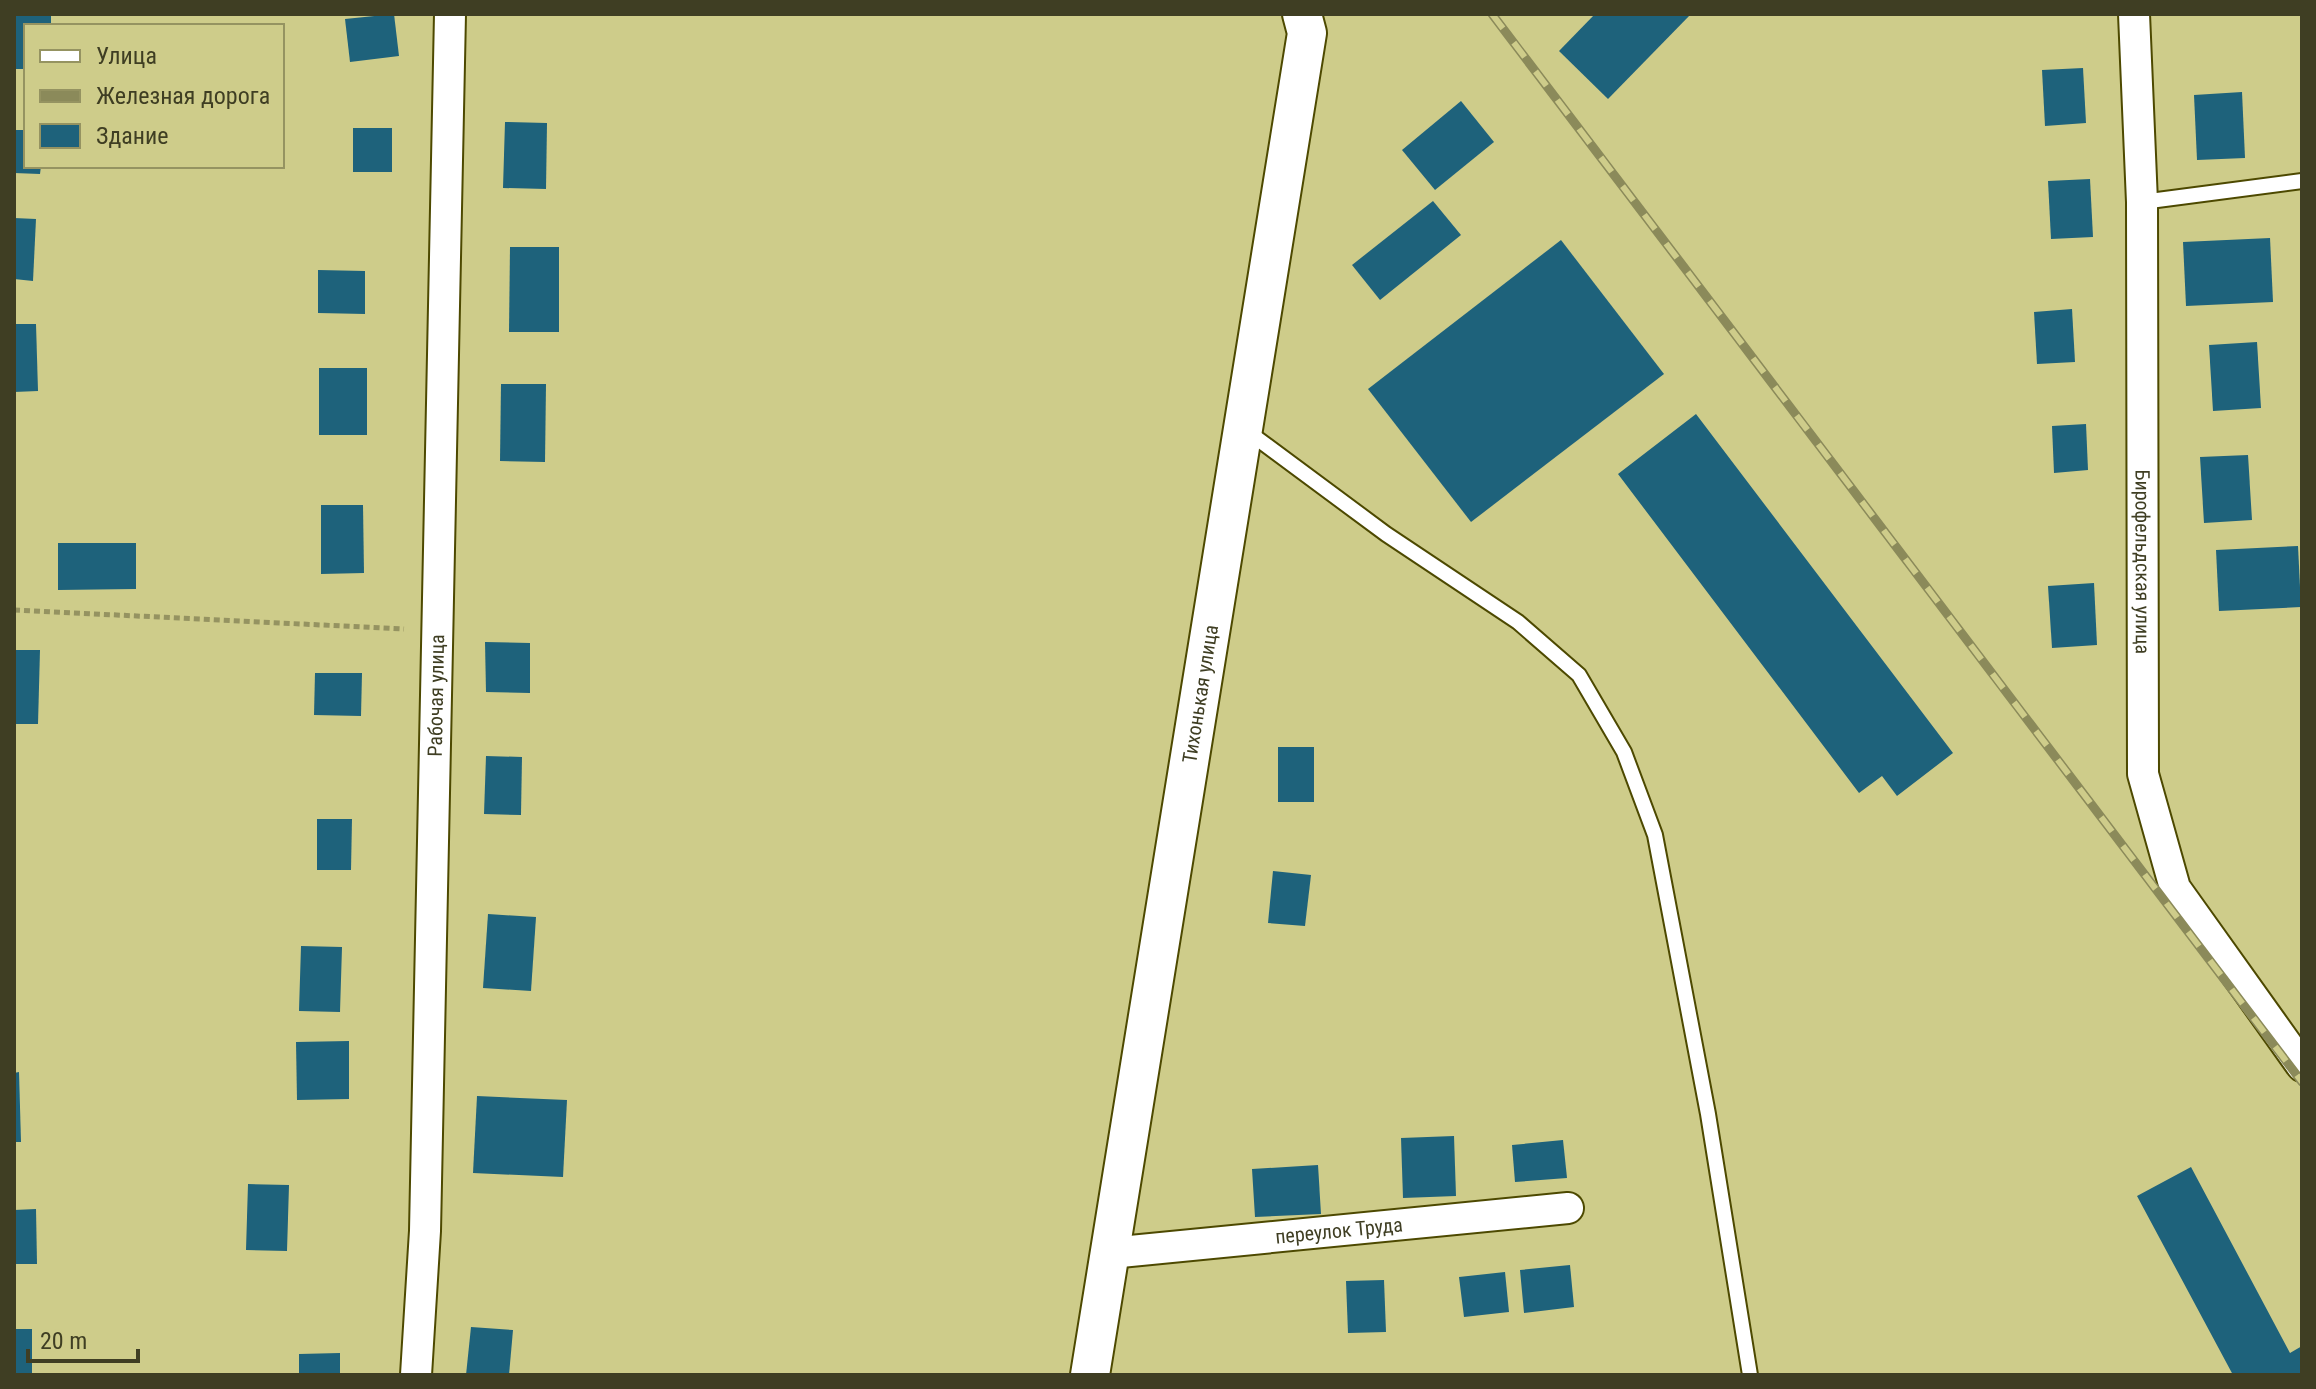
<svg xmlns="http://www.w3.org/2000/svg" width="2316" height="1389" viewBox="0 0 2316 1389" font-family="'Roboto Condensed',sans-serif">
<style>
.building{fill:#1e627b}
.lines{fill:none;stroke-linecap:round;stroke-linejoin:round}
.service-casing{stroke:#4d4900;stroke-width:18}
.minor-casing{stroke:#4d4900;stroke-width:34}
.tertiary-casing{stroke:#4d4900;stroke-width:42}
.path{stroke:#959361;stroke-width:5;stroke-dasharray:6 4;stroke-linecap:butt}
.service{stroke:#fff;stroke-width:14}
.minor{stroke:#fff;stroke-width:30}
.tertiary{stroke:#fff;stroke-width:38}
.rail-casing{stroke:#8b8a5a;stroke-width:9}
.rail{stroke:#cecc8a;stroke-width:6;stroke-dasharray:18;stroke-linecap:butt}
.labels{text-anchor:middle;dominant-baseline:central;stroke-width:8;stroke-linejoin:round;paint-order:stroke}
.street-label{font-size:20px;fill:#3f3e23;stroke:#cecc8a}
</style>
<rect width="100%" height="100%" fill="#cecc8a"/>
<g class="building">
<path d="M14,14H51V26H26V69H14Z"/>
<path d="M394,14L399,56L350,62L345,19Z"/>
<path d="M1595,14H1691L1608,99L1559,51Z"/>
<path d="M2083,68L2086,123L2045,126L2042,70Z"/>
<path d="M2242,92L2245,158L2197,160L2194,95Z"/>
<path d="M1461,101L1494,142L1435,190L1402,150Z"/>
<path d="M505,122L547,123L546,189L503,188Z"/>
<rect x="353" y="128" width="39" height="44"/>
<path d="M14,130H26V166H41L40,174L14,173Z"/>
<path d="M2090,179L2093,237L2051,239L2048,181Z"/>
<path d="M1433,201L1461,235L1380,300L1352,265Z"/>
<path d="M14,218L36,219L33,281L14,279Z"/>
<path d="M2270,238L2273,302L2186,306L2183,242Z"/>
<path d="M1561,240L1664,374L1471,522L1368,389Z"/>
<path d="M510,247H559V332H509Z"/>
<path d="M318,270L365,271V314L318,313Z"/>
<path d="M2072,309L2075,362L2037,364L2034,312Z"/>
<path d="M14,324H36L38,391L14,392Z"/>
<path d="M2257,342L2261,408L2213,411L2209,345Z"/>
<rect x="319" y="368" width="48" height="67"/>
<path d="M501,384H546L545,462L500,461Z"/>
<path d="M1696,414L1953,753L1897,796L1882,776L1859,793L1618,474Z"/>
<path d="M2086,424L2088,470L2054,473L2052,426Z"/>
<path d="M2248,455L2252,520L2204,523L2200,457Z"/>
<path d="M321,505H363L364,573L321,574Z"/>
<path d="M58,543H136V589L58,590Z"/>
<path d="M2298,546L2301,607L2219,611L2216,550Z"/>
<path d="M2094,583L2097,645L2052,648L2048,586Z"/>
<path d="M485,642L530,643V693L486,692Z"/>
<path d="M14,650H40L38,724H14Z"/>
<path d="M315,673H362L361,716L314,715Z"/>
<rect x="1278" y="747" width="36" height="55"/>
<path d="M486,756L522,757L521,815L484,814Z"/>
<path d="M317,819H352L351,870H317Z"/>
<path d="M1273,871L1311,875L1305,926L1268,923Z"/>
<path d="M488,914L536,917L531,991L483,988Z"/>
<path d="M301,946L342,947L340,1012L299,1011Z"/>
<path d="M349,1041V1099L297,1100L296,1042Z"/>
<path d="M19,1072L21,1142H14V1073Z"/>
<path d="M477,1096L567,1100L563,1177L473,1173Z"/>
<path d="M1454,1136L1456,1196L1403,1198L1401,1138Z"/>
<path d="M1563,1140L1567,1178L1515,1182L1512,1145Z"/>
<path d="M1318,1165L1321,1214L1255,1217L1252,1169Z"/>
<path d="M2191,1167L2290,1353L2302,1346V1375H2233L2137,1196Z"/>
<path d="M248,1184L289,1185L287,1251L246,1250Z"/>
<path d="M36,1209L37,1264H14V1210Z"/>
<path d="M1570,1265L1574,1307L1524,1313L1520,1270Z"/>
<path d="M1505,1272L1509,1312L1464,1317L1459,1277Z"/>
<path d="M1384,1280L1386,1332L1348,1333L1346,1281Z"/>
<path d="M471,1327L513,1330L509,1375H466Z"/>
<rect x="14" y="1329" width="18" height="46"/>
<path d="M340,1353V1375H299V1354Z"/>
</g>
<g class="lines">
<defs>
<g id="service">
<path d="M2142,202L2302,181"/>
<path d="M1247,431L1386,534L1518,622L1579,675L1624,752L1655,835L1708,1114L1750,1375"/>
</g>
<g id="minor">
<path id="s1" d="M2134,14L2142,202L2143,774L2175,888L2302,1066"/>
<path id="s2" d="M1110,1253L1568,1208"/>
<path id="s3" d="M416,1375L425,1231L450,14"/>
</g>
<g id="tertiary">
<path id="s4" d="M1090,1375L1307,33L1302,14"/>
</g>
</defs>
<use href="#service" class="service-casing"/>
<use href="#minor" class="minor-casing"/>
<use href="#tertiary" class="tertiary-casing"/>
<path class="path" d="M14,610L404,629"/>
<use href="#service" class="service"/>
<use href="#minor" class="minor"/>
<use href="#tertiary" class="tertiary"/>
<defs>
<path id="rail" d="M1492,14L2302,1082"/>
</defs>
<use href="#rail" class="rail-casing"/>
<use href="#rail" class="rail"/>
</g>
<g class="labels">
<g class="street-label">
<text stroke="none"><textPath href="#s1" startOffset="548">Бирофельдская улица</textPath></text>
<text stroke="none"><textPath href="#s4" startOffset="690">Тихонькая улица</textPath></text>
<text stroke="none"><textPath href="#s3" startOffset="680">Рабочая улица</textPath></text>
<text stroke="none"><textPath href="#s2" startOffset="230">переулок Труда</textPath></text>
</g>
</g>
<rect width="2316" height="1389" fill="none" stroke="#3f3e23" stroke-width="32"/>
<rect x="24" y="24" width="260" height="144" fill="#cecc8a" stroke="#959361" stroke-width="2"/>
<rect x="40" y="50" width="40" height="12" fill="#ffffff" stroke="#959361" stroke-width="2"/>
<text x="96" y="64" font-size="24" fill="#3f3e23">Улица</text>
<rect x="40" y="90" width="40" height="12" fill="#8b8a5a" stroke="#959361" stroke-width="2"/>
<text x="96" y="104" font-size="24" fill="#3f3e23">Железная дорога</text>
<rect x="40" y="124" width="40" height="24" fill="#1e627b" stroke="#959361" stroke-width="2"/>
<text x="96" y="144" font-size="24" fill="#3f3e23">Здание</text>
<path d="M28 1349v12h110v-12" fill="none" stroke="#3f3e23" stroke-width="4"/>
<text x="40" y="1349" font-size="24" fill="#3f3e23" stroke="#cecc8a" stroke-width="6" paint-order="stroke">20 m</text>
</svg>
